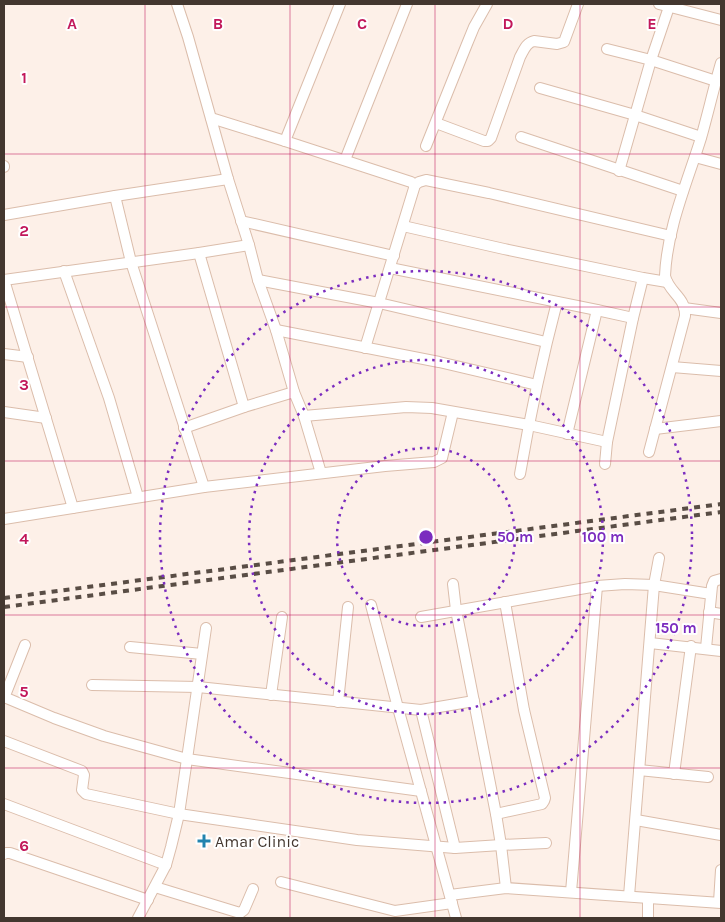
<svg xmlns="http://www.w3.org/2000/svg" width="725" height="922" viewBox="0 0 725 922" font-family="Karla,sans-serif">
<style>
.lines{fill:none;stroke-linecap:round;stroke-linejoin:round}
.street-casing{stroke:#dbbdab;stroke-width:12}
.street{stroke:#fff;stroke-width:10}
.rail{stroke:#594d45;stroke-width:4;stroke-dasharray:6 6;stroke-linecap:butt}
.grid{fill:none;stroke:#c2185b;stroke-width:1;stroke-opacity:0.55}
.ring{fill:none;stroke:#7b2cbf;stroke-width:2.5;stroke-dasharray:2.5 5}
.poi-dot{fill:#2284af;stroke:#fff;stroke-width:2}
.labels{text-anchor:middle;dominant-baseline:central;stroke-width:4;stroke-linejoin:round;paint-order:stroke}
.poi-label{font-size:16px;fill:#43372f;stroke:#fff;text-anchor:start}
.grid-label{font-size:16px;text-anchor:middle;font-weight:bold;fill:#c2185b;stroke:#fff;stroke-width:4;stroke-linejoin:round;paint-order:stroke}
.centre{fill:#7b2cbf;stroke:#fff;stroke-width:2.5}
.ring-label{font-size:15px;text-anchor:middle;font-weight:bold;fill:#7b2cbf;stroke:#fff;stroke-width:4;stroke-linejoin:round;paint-order:stroke}
</style>
<rect width="100%" height="100%" fill="#fdf0e8"/>
<g class="lines">
<defs>
<g id="street">
<path d="M177,4L188,37L228,179L249,245L258,280L276,330L294,392L304,416L321,473"/>
<path d="M659,4L721,20"/>
<path d="M607,49L651,60L716,81"/>
<path d="M540,88L635,115L701,137"/>
<path d="M211,118L285,141L411,182L415,185"/>
<path d="M436,123L484,141H488L491,138L520,57C524,50 526,43 534,41L557,44L564,42L578,4"/>
<path d="M521,137L683,191"/>
<path d="M285,141L340,4"/>
<path d="M426,146L467,44L474,27L487,4"/>
<path d="M695,157L721,164"/>
<path d="M345,160L407,4"/>
<path d="M4,167V166"/>
<path d="M619,171L651,60L670,4"/>
<path d="M115,196L131,262L204,487"/>
<path d="M4,215L115,196L228,179"/>
<path d="M241,221L394,256"/>
<path d="M403,226L504,249L643,278L667,282"/>
<path d="M199,253L244,407"/>
<path d="M390,268L597,310L633,318"/>
<path d="M64,271L109,398L138,497"/>
<path d="M4,280L199,253L249,245"/>
<path d="M4,280L73,508"/>
<path d="M258,280L379,303L546,342"/>
<path d="M684,308L721,313"/>
<path d="M276,330L439,362L537,385"/>
<path d="M365,348L415,185L419,182L426,180L489,193L671,236"/>
<path d="M4,354L28,357"/>
<path d="M672,367L721,371"/>
<path d="M4,412L46,418"/>
<path d="M304,416L406,407L432,408L529,425L607,442"/>
<path d="M184,428L244,407L294,392"/>
<path d="M655,429L721,421"/>
<path d="M567,434L597,310"/>
<path d="M649,452L685,316C686,297 669,293 665,276C667,228 687,183 701,138C708,113 714,87 721,63"/>
<path d="M605,464L607,442L633,318L643,278"/>
<path d="M520,474C530,416 542,359 557,302"/>
<path d="M4,519L204,487L385,466L434,462L442,458L453,412"/>
<path d="M453,584L456,610L496,814L501,845L506,888"/>
<path d="M371,605L398,708L456,918"/>
<path d="M709,612L721,614"/>
<path d="M421,617L597,586L625,584L654,585L711,594"/>
<path d="M650,643L721,651"/>
<path d="M130,647L202,654"/>
<path d="M706,648L712,586L714,581L721,579"/>
<path d="M92,685L198,687L421,710L474,701"/>
<path d="M271,695L282,617"/>
<path d="M4,697L54,718L104,736L187,759L421,791"/>
<path d="M4,698L25,645"/>
<path d="M338,702L348,607"/>
<path d="M421,710L455,848"/>
<path d="M4,741L82,771L84,775L82,790L86,794L179,814L357,840L455,848L501,845L546,843"/>
<path d="M639,770L708,777"/>
<path d="M674,774L691,646"/>
<path d="M4,804L166,865"/>
<path d="M496,814L542,804L544,801L545,798L524,710L505,602"/>
<path d="M636,820L721,835"/>
<path d="M4,854L6,853H10L148,900"/>
<path d="M281,882L395,911L452,903"/>
<path d="M155,887L240,913L244,910L253,889"/>
<path d="M571,892L597,586"/>
<path d="M450,895L506,888L721,903"/>
<path d="M629,896L654,585L659,558"/>
<path d="M719,902L721,870"/>
<path d="M138,918L166,865L171,847L179,814L206,628"/>
<path d="M648,918V898"/>
</g>
</defs>
<use href="#street" class="street-casing"/>
<use href="#street" class="street"/>
<g class="rail">
<path d="M4,598L721,504"/>
<path d="M4,607L721,512"/>
</g>
</g>
<path class="grid" d="M145,4V918M290,4V918M435,4V918M580,4V918M4,154H721M4,307H721M4,461H721M4,615H721M4,768H721"/>
<g class="ring">
<circle cx="426" cy="537" r="89"/>
<circle cx="426" cy="537" r="177"/>
<circle cx="426" cy="537" r="266"/>
</g>
<path class="poi-dot" d="M201.5 833.5h5v5h5v5h-5v5h-5v-5h-5v-5h5z"/>
<g class="labels">
<g class="poi-label">
<text x="215" y="841">Amar Clinic</text>
</g>
</g>
<g class="grid-label">
<text x="72" y="29">A</text>
<text x="218" y="29">B</text>
<text x="362" y="29">C</text>
<text x="508" y="29">D</text>
<text x="652" y="29">E</text>
<text x="24" y="83">1</text>
<text x="24" y="236">2</text>
<text x="24" y="390">3</text>
<text x="24" y="544">4</text>
<text x="24" y="697">5</text>
<text x="24" y="851">6</text>
</g>
<circle cx="426" cy="537" r="8" class="centre"/>
<g class="ring-label">
<text x="515" y="542">50 m</text>
<text x="603" y="542">100 m</text>
<text x="676" y="633">150 m</text>
</g>
<rect width="725" height="922" fill="none" stroke="#43372f" stroke-width="10"/>
</svg>
